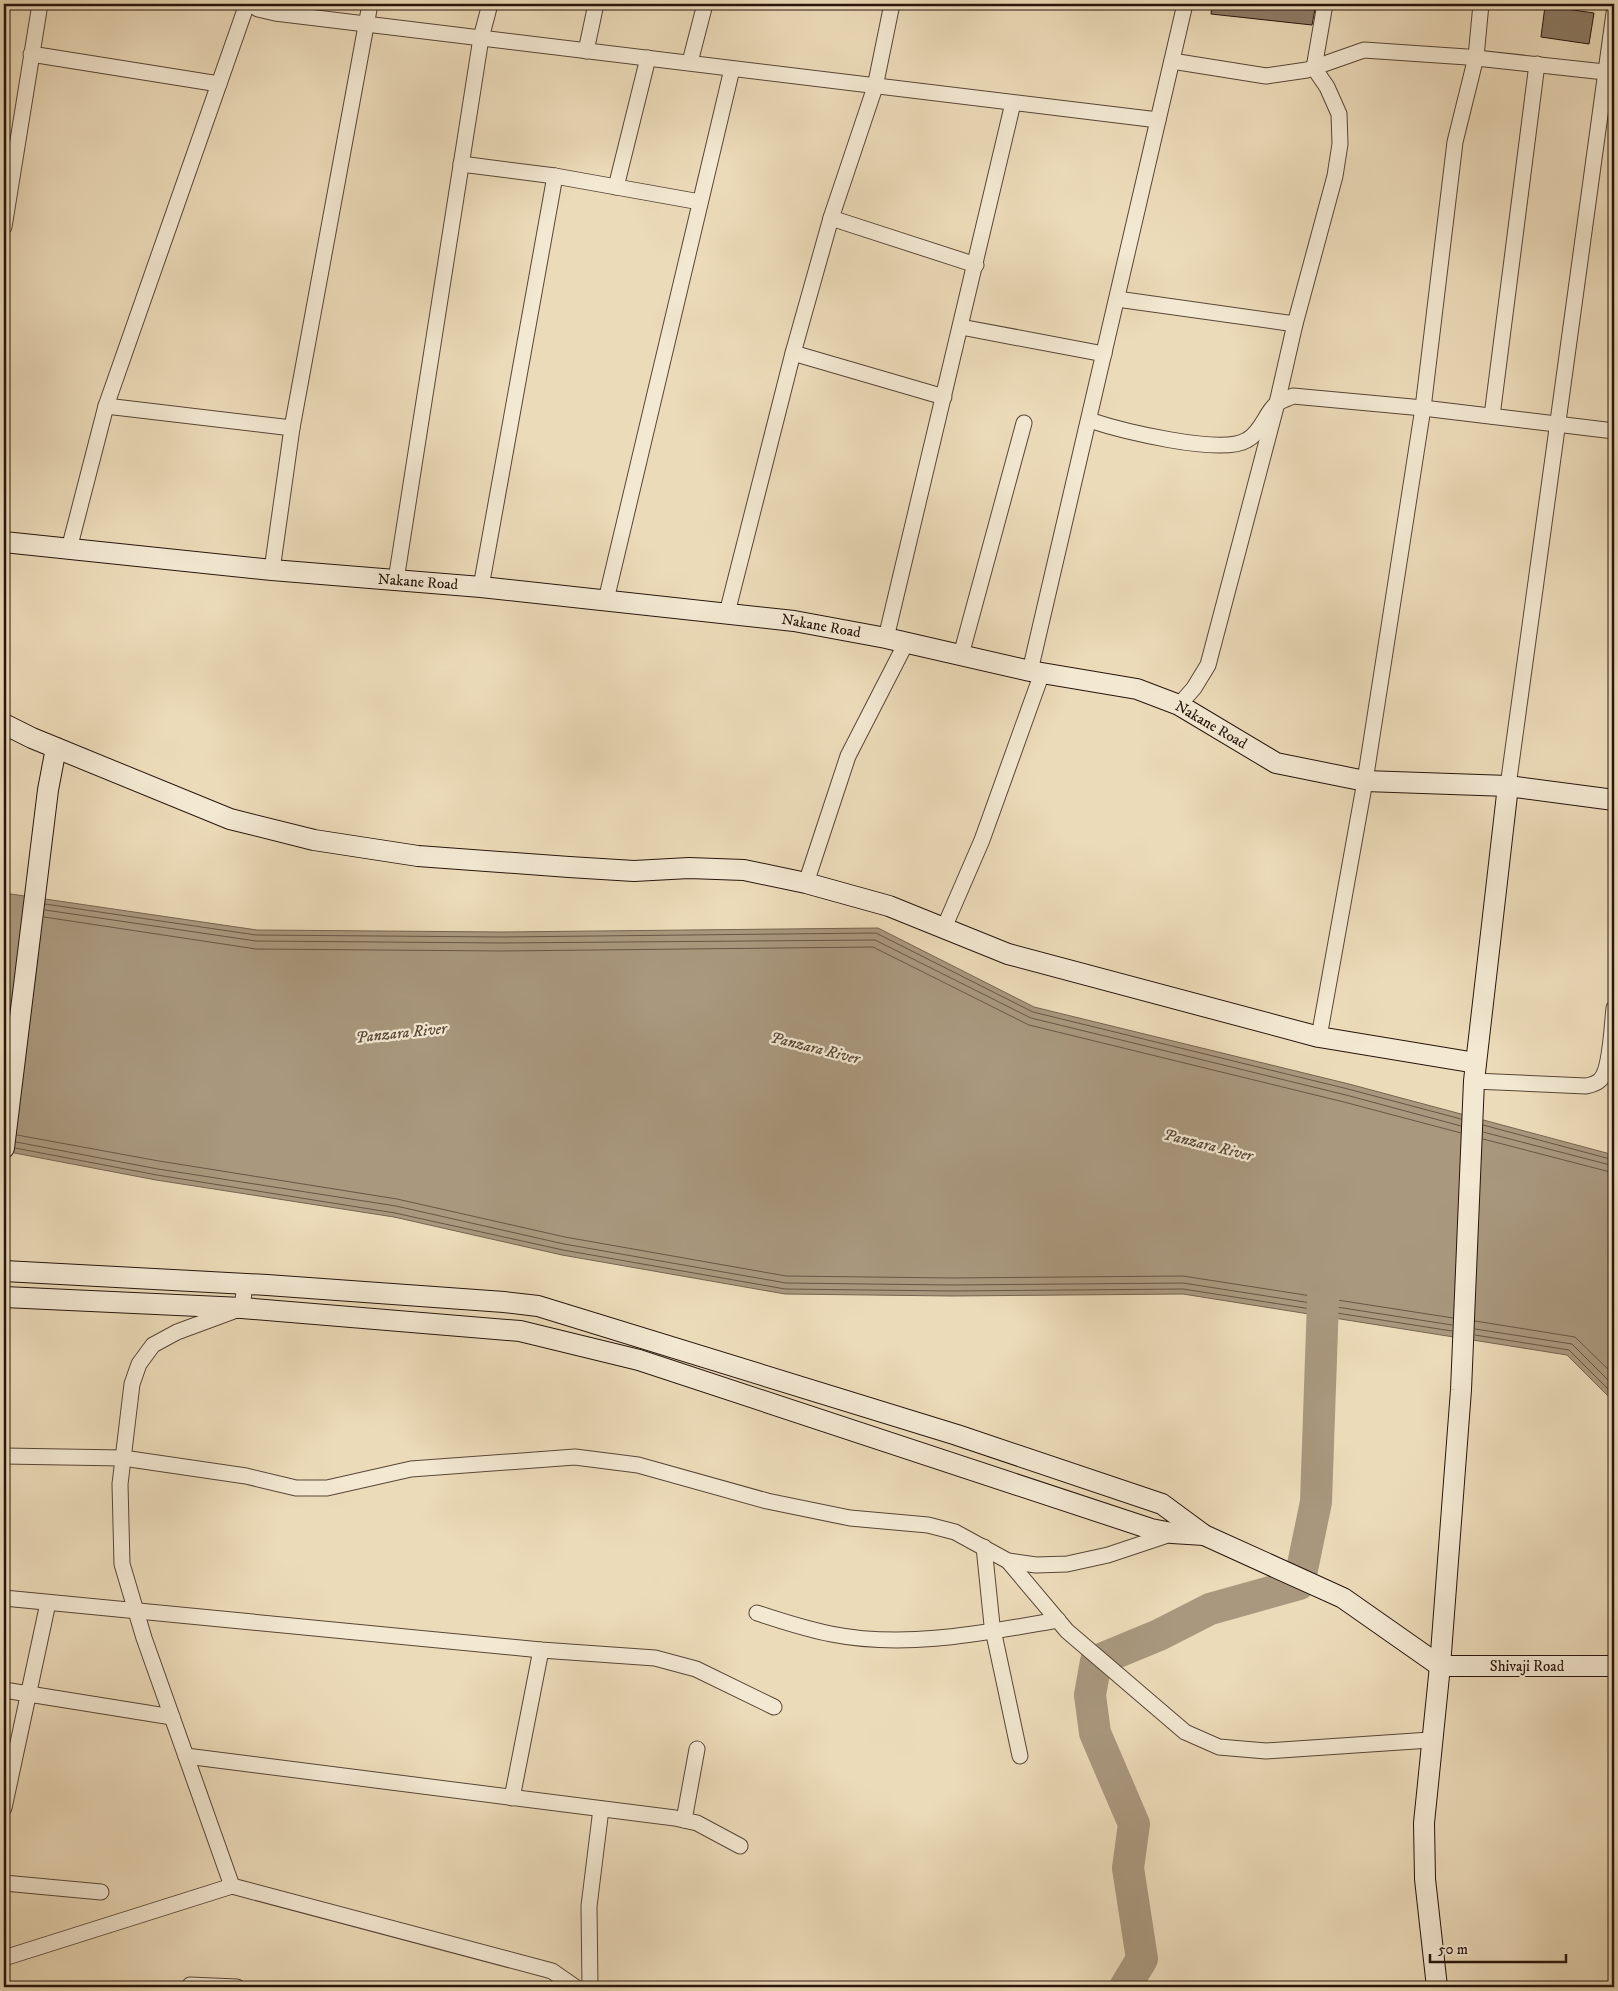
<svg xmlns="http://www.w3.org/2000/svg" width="1618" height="1991" viewBox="0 0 1618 1991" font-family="'IM FELL DW Pica',serif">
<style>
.water{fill:#a9987e;stroke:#756450}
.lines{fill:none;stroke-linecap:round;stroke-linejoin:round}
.shore{stroke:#685645;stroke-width:1}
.river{stroke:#a9987e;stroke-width:32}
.building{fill:#8d7c66;stroke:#27150c}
.street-casing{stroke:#584637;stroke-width:17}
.secondary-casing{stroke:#27150c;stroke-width:22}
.street{stroke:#f3e8d2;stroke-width:15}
.secondary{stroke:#f3e8d2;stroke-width:20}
.labels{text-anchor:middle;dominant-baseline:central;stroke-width:4.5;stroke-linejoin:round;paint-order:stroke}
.street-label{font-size:15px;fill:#27150c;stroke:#f3e8d2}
.water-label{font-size:16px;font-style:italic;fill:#5b493a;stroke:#f3e8d2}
</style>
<rect width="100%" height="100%" fill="#ecdbb9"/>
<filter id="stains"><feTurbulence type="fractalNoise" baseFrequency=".004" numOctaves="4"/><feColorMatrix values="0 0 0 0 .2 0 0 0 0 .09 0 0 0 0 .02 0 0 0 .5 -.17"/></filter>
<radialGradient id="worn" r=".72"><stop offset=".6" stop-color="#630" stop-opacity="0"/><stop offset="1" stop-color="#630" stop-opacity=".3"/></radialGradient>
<path class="water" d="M4,893L257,930L502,932L878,928L1034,1007L1349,1084L1614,1155V1402L1567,1355L1183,1294L952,1296L785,1294L562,1255L394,1217L156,1180L4,1151Z"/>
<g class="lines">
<g class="shore">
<path d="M45,904L256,935L502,937L876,933L1033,1012L1348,1089L1461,1119"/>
<path d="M45,910L256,941L502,943L875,940L1031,1018L1346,1095L1461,1126"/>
<path d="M44,917L256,949L502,951L873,947L1029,1025L1344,1102L1461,1133"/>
<path d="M1483,1125L1614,1160"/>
<path d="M1483,1132L1614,1166"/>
<path d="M17,1135L159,1161L397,1199L565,1237L786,1276L952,1278L1183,1276L1453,1318"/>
<path d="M1483,1139L1614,1173"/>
<path d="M16,1142L158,1169L396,1206L564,1244L786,1283L952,1285L1183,1283L1452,1325"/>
<path d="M15,1148L157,1175L395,1213L563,1250L785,1289L952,1291L1183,1289L1452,1331"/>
<path d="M1475,1321L1575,1337L1614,1375"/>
<path d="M1475,1329L1572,1344L1614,1386"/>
<path d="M1475,1335L1569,1350L1614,1395"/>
</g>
<path class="river" d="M1125,1987L1142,1959L1128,1868L1134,1824L1095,1733L1090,1695L1096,1661L1159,1635L1210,1609L1299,1584L1316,1502L1324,1272"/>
</g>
<g class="building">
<path d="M1212,4H1316L1312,25L1211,14Z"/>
<path d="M1545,6L1594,13L1589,44L1541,37Z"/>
</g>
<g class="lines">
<defs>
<g id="street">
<path d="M251,4L258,9L275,13L1158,120"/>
<path d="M586,51L596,4"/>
<path d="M31,54L219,84"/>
<path d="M1172,61L1266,76L1307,70L1364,50L1467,57L1614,73"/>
<path d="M690,62L705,4"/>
<path d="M461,164L555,176L700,202"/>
<path d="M616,187L648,58"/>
<path d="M831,218L976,265"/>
<path d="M4,227L40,4"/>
<path d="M1117,299L1295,324"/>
<path d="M961,327L1104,354"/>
<path d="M793,353L944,397"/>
<path d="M106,406L292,428"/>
<path d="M1492,416L1537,64"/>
<path d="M1089,420C1119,430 1221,456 1247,440C1263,431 1266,410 1279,402C1283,400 1289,398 1293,396L1423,408L1614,431"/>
<path d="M69,549L106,406L247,4"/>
<path d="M272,570L292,428L370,4"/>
<path d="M396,580L481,38L490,4"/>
<path d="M481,587L555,176"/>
<path d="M606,600L732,69"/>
<path d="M727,613L793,353L831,218L875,87L892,4"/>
<path d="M886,638L1013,103"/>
<path d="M961,655L1024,423"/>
<path d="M1030,671L1185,4"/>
<path d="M1179,705L1194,688L1208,665L1277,403L1295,324L1335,176L1340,144L1339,114L1327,87L1314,68L1325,4"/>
<path d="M1508,786L1614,13"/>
<path d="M806,883L848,756L906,643"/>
<path d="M944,928L982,840L1042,673"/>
<path d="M1319,1037L1365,781L1423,408L1455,142L1476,57L1481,4"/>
<path d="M1474,1081L1586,1086C1591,1085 1596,1084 1600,1080C1611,1070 1612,1023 1614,1008"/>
<path d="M4,1456L123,1458L246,1476L296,1488H327L411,1469L575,1457L638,1465L767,1501L850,1518L928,1525L955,1532L1008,1561L1036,1565L1067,1564L1108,1555L1171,1534"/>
<path d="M984,1547L992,1625L1020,1756"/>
<path d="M1008,1561L1067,1631L1185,1732L1219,1747L1266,1751L1430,1740"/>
<path d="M4,1598L541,1650L655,1658L696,1669L774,1707"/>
<path d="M757,1613C781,1621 806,1629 831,1634C906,1649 983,1633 1058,1620"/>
<path d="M4,1690L172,1717"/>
<path d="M186,1756L675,1818L697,1823L740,1846"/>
<path d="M512,1798L541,1650"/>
<path d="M4,1808L48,1603"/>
<path d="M684,1820L697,1749"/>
<path d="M4,1883L101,1892"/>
<path d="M232,1886L144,1638L122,1564L120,1484L132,1384L139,1364L153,1345L177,1332L242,1308L245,1284"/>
<path d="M4,1958L232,1886L552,1971L575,1987"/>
<path d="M190,1985L237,1987"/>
<path d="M590,1987L589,1906L601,1809"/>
</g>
<g id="secondary">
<path d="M4,542L272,570L481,587L794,621L886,638L1030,671L1137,689L1179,705L1276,763L1365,781L1508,786L1614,800"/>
<path d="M4,724L32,738L230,819L314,840L418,856L569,867L634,871L689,868L744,870L806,883L889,906L1008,954L1319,1037L1476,1063"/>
<path d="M4,1148L48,790L56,748"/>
<path d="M4,1271L267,1285L504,1302L538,1306L957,1435L1162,1504L1204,1535L1343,1598L1440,1666H1614"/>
<path d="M4,1297L242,1308L520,1331L639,1360L1151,1529L1172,1533L1204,1535"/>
<path d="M1437,1987L1425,1879L1424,1823L1440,1666L1461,1390L1474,1081L1508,786"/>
</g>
</defs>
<use href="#street" class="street-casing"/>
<use href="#secondary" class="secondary-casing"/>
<use href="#street" class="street"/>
<use href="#secondary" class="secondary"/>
</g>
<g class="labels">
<g class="street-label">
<text transform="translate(418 582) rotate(4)">Nakane Road</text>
<text transform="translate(821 626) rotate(10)">Nakane Road</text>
<text transform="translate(1211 725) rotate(30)">Nakane Road</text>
<text x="1527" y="1666">Shivaji Road</text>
</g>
<g class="water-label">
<text transform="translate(401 1033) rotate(-6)">Panzara River</text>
<text transform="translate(815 1048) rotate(14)">Panzara River</text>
<text transform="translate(1208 1145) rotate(14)">Panzara River</text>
</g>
</g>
<rect width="1618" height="1991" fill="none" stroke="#ecdbb9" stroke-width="20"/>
<rect x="5" y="5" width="1608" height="1981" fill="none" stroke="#27150c" stroke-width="2.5"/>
<rect x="10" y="10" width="1598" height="1971" fill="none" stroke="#27150c"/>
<path d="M1430 1954v8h136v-8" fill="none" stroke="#27150c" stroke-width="2.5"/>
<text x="1438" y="1954" font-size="15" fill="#27150c" stroke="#f3e8d2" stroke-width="4" paint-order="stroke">50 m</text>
<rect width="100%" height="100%" filter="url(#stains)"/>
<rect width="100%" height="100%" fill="url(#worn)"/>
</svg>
